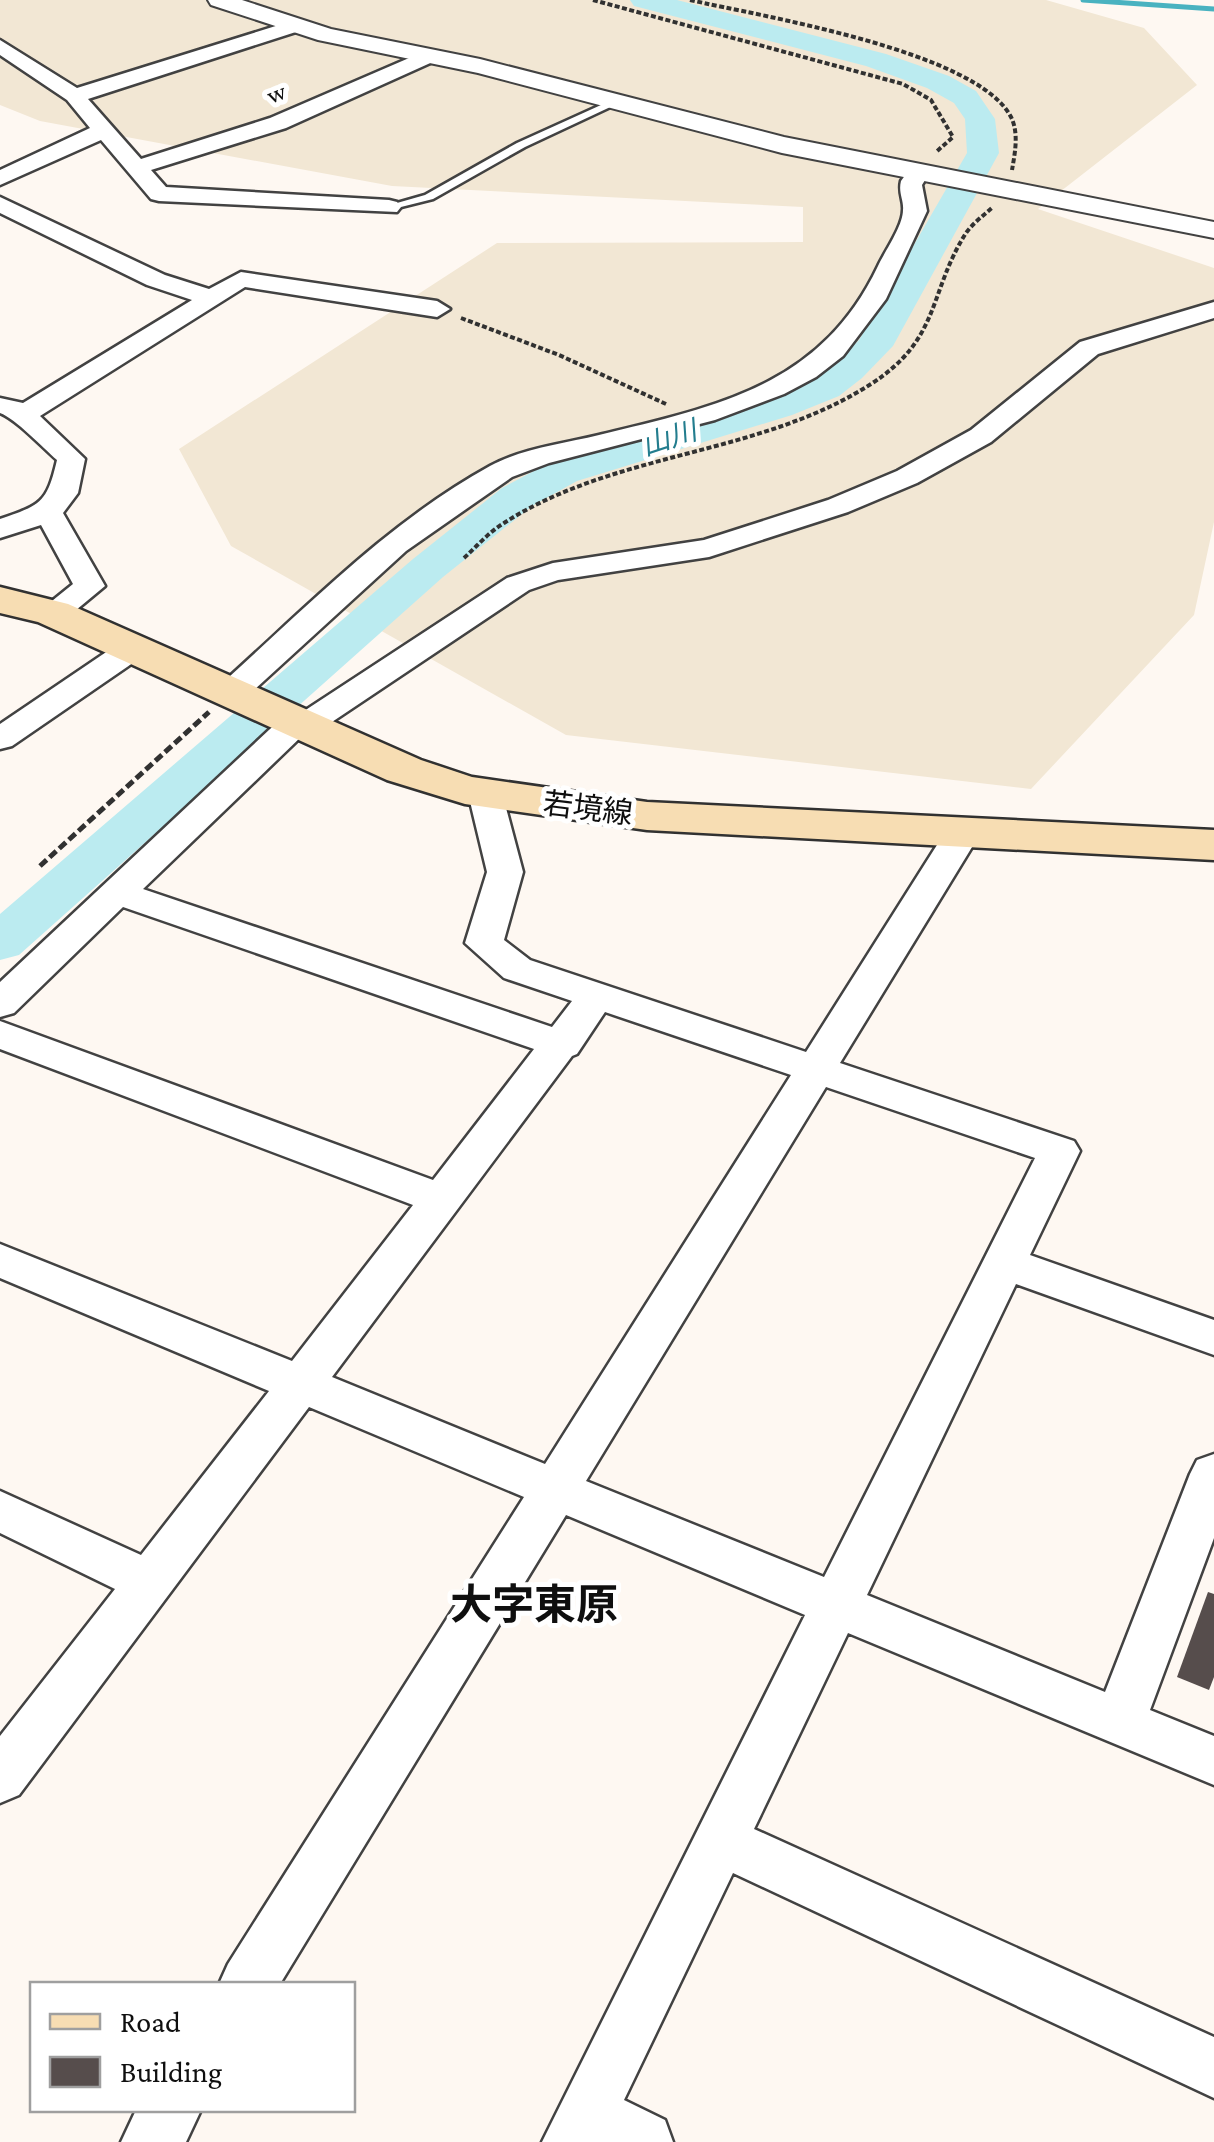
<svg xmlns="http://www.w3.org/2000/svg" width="1214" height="2142" viewBox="0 0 1214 2142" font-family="'Crimson Pro','Noto Sans JP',serif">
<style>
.farmland{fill:#f2e7d4}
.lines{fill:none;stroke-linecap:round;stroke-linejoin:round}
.stream{stroke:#49b2c0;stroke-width:5}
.river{fill:#bbebf0;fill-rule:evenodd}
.building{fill:#564d4c}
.service-casing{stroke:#424242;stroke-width:5}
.minor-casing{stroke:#424242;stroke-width:5}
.tertiary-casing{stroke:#424242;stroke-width:4}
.secondary-casing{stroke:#313131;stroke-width:5}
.path-far1{stroke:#313131;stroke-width:4;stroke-dasharray:5 2.5;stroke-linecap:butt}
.path{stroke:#313131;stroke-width:5;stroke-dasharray:9 4;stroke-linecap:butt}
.service{fill:#fff;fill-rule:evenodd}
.minor{fill:#fff;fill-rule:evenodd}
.tertiary{fill:#fff;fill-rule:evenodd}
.secondary{fill:#f7ddb3;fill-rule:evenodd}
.labels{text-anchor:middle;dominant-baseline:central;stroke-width:10;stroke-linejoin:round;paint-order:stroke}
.far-street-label{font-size:25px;fill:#0f0f0f;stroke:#fff}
.far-water-label{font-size:28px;font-style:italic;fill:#237d8e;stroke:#fff}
.street-label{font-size:30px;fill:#0f0f0f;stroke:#fff}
.near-quarter-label{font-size:42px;font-weight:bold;fill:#0f0f0f;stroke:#fff}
</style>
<rect width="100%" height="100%" fill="#fef8f2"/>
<path class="farmland" d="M0,0H1046L1144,28L1197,85L1038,209L1214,268V522L1194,615L1031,789L566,735L231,546L179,449L497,243L803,242V207L392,186L40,121L0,105Z"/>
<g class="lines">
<path class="stream" d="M1083,0L1214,9"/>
<path class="river" d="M630,0H677L886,54L949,76L976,91L995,119L999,153L893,346L862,378L839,396L792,415L577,481L532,506L443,577L19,955L0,960V914L413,559L502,488L549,463L764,399L811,380L836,362L859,340L967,153L965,119L954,103L927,88L866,66L634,6Z"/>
</g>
<path class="building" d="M1208,1592L1214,1594V1677L1209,1690L1177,1677Z"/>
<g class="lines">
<defs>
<path id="service" d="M612,100L621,102L525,147L433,199L389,210L383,207L425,195L517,143Z"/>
<g id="minor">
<path d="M295,20L302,22V30L88,99L141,159L270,118L423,52H437V60L286,128L151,170L166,187L389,200L397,202L401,207L397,212L159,201L151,199L101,140L0,185V170L90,128L67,100L0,55V40L77,88Z"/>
<path d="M919,165L930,172L922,185L927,211L886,299L843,356L816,377L784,394L715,420L549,463L512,477L406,551L243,700H219L215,693L219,686C305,609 388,522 490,466C523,448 562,444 599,435C718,406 821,386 878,266C885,251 903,226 903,210C904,200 898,193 901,181L911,167Z"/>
<path d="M0,197L165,275L209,289L241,272L437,301L450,309L437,317L245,287L40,416L85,459L78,493L63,513L105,586L64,620H42L37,613L73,584L41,525L0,538V519C41,505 47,503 57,460C42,447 16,419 0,413V398L23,403L192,300L147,285L0,213Z"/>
<path d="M1214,302V318L1098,354L991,442L917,483L848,512L709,557L558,580L529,590L317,732L303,735L143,889L552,1027L572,1001L504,978L465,943L487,872L468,793L473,786L485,783L497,786L502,793L523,872L504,940L530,960L806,1052L949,826L962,823L975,826L980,834L840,1063L1074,1141L1080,1151L1030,1255L1214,1320V1355L1016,1284L867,1595L1105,1692L1190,1474L1197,1460L1214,1454V1538L1150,1710L1214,1736V1785L848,1633L754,1829L1214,2037V2098L733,1873L624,2100L665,2120L673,2142H542L805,1615L566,1515L280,1984H219L228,1964L524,1497L309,1407L19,1795L0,1803V1736L115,1589L0,1533V1491L141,1555L269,1391L0,1278V1244L292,1361L413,1205L0,1049V1021L433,1180L534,1049L123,907L14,1013L0,1017V982L285,715L301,713L507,578L553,563L704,540L828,500L897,471L971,430L1080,342ZM605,1012L791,1075L545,1464L332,1377L572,1056L577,1054ZM826,1087L1035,1158L824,1577L586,1481Z"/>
<path d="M132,639L143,642L148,649L143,656L12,746L0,749V724L121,642Z"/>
<path d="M136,2110H201L186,2142H121Z"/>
</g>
<path id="tertiary" d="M208,0H242L331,29L480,59L784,137L1214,222V238L782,153L478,73L318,40L211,5Z"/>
<path id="secondary" d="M0,587L68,604L421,760L472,777L647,802L1214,830V860L647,830L465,804L387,780L38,622L0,613Z"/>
</defs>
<use href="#service" class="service-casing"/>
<use href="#minor" class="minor-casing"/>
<use href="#tertiary" class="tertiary-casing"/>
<use href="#secondary" class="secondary-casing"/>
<g class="path-far1">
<path d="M593,0L903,84L931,100L953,137L936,152"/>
<path d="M690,0C760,16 977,51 1011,117C1019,133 1015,153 1012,170"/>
<path d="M461,318L559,355L666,404"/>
<path d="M464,558C477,546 489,532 504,523C616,451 759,456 871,384C941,339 928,293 966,233C973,223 984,215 993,207"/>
</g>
<path class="path" d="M40,866L209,712"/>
<use href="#service" class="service"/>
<use href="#minor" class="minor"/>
<use href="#tertiary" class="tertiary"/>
<use href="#secondary" class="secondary"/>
</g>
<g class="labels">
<g class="far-street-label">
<text transform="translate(276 93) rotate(-22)">w</text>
</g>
<g class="far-water-label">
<text transform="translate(669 438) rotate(-18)">山川</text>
</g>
<g class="street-label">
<text transform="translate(588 808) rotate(7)">若境線</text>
</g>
<g class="near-quarter-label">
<text x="534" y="1604">大字東原</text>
</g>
</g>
<rect x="30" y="1982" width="325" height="130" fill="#ffffff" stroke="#9f9f9f" stroke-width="2.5"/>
<rect x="50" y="2014" width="50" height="15" fill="#f7ddb3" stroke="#9f9f9f" stroke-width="2.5"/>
<text x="120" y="2032" font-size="30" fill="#0f0f0f">Road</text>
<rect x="50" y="2057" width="50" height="30" fill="#564d4c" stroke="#9f9f9f" stroke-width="2.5"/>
<text x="120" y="2082" font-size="30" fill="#0f0f0f">Building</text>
</svg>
